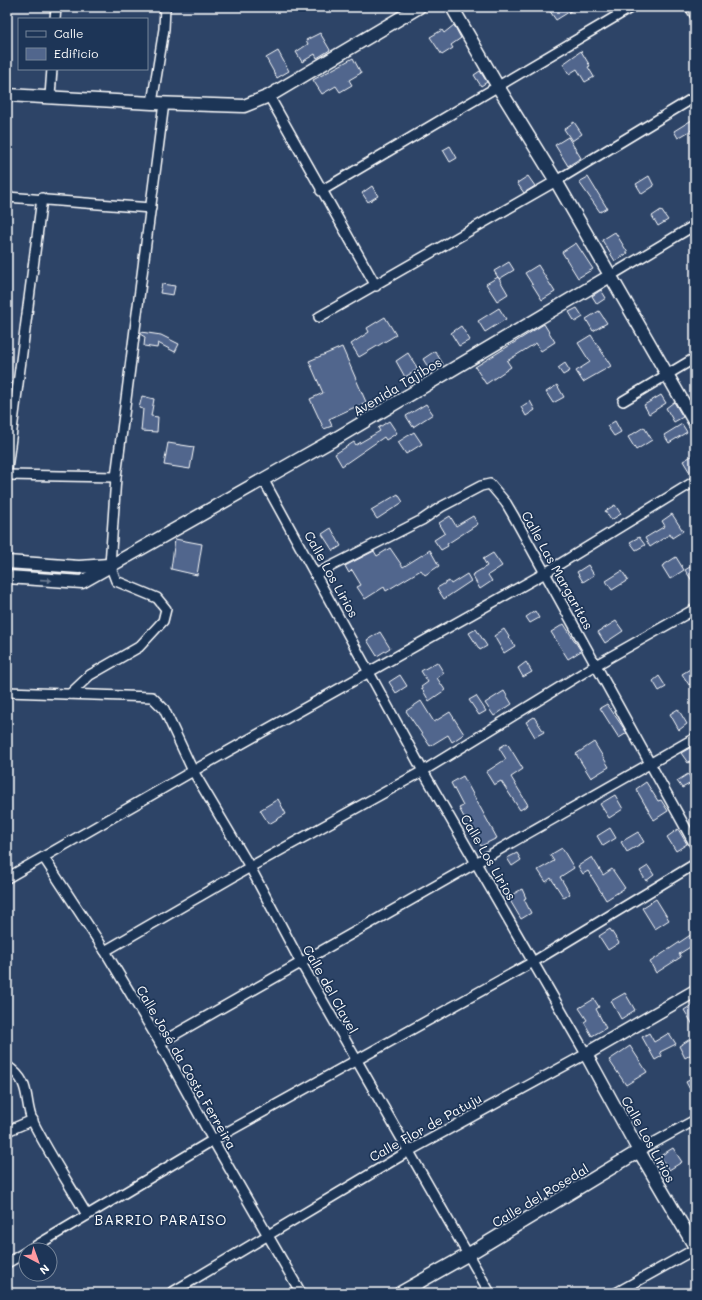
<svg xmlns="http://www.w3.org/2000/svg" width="702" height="1300" viewBox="0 0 702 1300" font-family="Mali,sans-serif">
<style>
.building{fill:#51668d;stroke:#fff}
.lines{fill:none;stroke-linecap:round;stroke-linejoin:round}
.minor-casing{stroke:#fff;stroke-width:12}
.tertiary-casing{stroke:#fff;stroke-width:15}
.minor{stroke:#1d3557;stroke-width:9}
.tertiary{stroke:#1d3557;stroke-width:12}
.oneway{fill:#6c7c92}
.labels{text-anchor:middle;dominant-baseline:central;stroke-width:3.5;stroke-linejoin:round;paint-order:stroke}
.street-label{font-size:13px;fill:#fff;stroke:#1d3557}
.neighbourhood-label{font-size:14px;letter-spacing:1px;fill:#fff;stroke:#1d3557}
</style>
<rect width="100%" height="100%" fill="#2d4467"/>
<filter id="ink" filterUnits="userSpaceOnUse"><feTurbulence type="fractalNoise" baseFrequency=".025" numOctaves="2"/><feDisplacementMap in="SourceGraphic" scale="8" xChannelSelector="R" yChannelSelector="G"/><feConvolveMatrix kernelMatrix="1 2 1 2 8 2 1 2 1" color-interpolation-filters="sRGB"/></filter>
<g filter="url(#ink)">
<g class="building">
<path d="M547,7H577L556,20Z"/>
<path d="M454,25L461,38L451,45L453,48L442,55L430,37L442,30L444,33Z"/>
<path d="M320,33L330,50L317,58L315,54L302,62L296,52L308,44L306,40Z"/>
<path d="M278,51L289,71L277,78L266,58Z"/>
<path d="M581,51L590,66L588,67L594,77L585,82L577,69L569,74L563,64Z"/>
<path d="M353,58L361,73L349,80L352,85L340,92L336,86L322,94L313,80Z"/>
<path d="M480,71L487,82L481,86L474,75Z"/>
<path d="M695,118V128L678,138L674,131Z"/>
<path d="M574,122L582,134L572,141L564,129Z"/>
<path d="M568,137L581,158L568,166L555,145Z"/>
<path d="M450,146L457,158L450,162L443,150Z"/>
<path d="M528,176L535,186L524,193L517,183Z"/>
<path d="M649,176L654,186L642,194L636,184Z"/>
<path d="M588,177L607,208L600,212L579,182Z"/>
<path d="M372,186L378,196L368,202L362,193Z"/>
<path d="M661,210L668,220L658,226L652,216Z"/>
<path d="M615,232L628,253L615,261L602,240Z"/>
<path d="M576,243L593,269L578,278L562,252Z"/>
<path d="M509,262L514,270L499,279L494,271Z"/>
<path d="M538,265L555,292L542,300L525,273Z"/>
<path d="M498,277L508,294L497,301L486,284Z"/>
<path d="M162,284L175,286L173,295L160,293Z"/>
<path d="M601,290L606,298L597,304L592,296Z"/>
<path d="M499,308L506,319L485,332L478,321Z"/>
<path d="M577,308L583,317L575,322L569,312Z"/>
<path d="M599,311L607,323L593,331L586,319Z"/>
<path d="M385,317L396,335L359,357L351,344L369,332L367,328Z"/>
<path d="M544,324L555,342L541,351L536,343L507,361L511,367L486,384L475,367Z"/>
<path d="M461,326L470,340L459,346L451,333Z"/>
<path d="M141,332L161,335L179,344L175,352L158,343L157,348L144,346L145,337L140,334Z"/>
<path d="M591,335L611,366L583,382L576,371L590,362L578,343Z"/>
<path d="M342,347L366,402L329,419L332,426L324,429L310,399L323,393L309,361Z"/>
<path d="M435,351L443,364L431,372L423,359Z"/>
<path d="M408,353L418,369L405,377L396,361Z"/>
<path d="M565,363L570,371L563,375L558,368Z"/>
<path d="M557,385L564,397L553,403L546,392Z"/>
<path d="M661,395L666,403L649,414L644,405Z"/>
<path d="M142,396L154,399L151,416L158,417L157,432L141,431L143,409L139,408Z"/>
<path d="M530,401L535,410L526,416L521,407Z"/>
<path d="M674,402L683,417L674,422L666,408Z"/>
<path d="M426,404L433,414L413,427L406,416Z"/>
<path d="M389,421L397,433L386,440L384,437L342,466L335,454L354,442L356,445L380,431L378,428Z"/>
<path d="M615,421L621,432L614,436L607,426Z"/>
<path d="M682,424L687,432L669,443L664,435Z"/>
<path d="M644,427L652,440L636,450L628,437Z"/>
<path d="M414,432L422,444L406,454L398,442Z"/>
<path d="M168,443L194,447L190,469L164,465Z"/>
<path d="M695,454V475L692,476L683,461Z"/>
<path d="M398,494L403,502L377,519L371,510Z"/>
<path d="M615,505L621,514L611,520L605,511Z"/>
<path d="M672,514L683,531L672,538L670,534L650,547L645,538L665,526L662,521Z"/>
<path d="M450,516L456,526L473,516L478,524L447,544L448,546L441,550L434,540L445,533L439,523Z"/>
<path d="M331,528L341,546L333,551L322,534Z"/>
<path d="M639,537L645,545L636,550L630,542Z"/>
<path d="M175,539L202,544L197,575L171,569Z"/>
<path d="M390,548L403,567L430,550L439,566L425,575L421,570L386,591L384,587L365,599L357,587L361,585L352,570L349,573L345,566L374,551L377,556Z"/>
<path d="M493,553L502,566L488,575L492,581L480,589L472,575L487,566L483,559Z"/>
<path d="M676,557L684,570L670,579L662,566Z"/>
<path d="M695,564V585L685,570Z"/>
<path d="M588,565L594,575L583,582L577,572Z"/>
<path d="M622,571L628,580L612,590L606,581Z"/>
<path d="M467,574L471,581L444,599L437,588L449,581L451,584Z"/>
<path d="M535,611L539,618L530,623L526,617Z"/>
<path d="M616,621L623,631L605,643L598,632Z"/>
<path d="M564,624L581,651L568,659L551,632Z"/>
<path d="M476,629L487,646L480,650L469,633Z"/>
<path d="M504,629L515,646L504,653L494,636Z"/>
<path d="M380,632L390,648L377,656L367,640Z"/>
<path d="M437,662L444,673L437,678L445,690L429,701L421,687L428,682L421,671Z"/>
<path d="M526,662L532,672L523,677L518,668Z"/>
<path d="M695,666V681L689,685L682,674Z"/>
<path d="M400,675L407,686L396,693L389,682Z"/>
<path d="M659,676L666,687L659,691L653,681Z"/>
<path d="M504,691L512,704L494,716L485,703Z"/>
<path d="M476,696L486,711L479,715L469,700Z"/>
<path d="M421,701L434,722L450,712L464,734L452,742L448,735L430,746L406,711Z"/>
<path d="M607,704L627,733L619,738L600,708Z"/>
<path d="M678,709L687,724L679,730L670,714Z"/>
<path d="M534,717L544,732L535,737L526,722Z"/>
<path d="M594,742L609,767L591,778L576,754Z"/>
<path d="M507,743L523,769L511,777L528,805L520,810L501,781L494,785L486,772L506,759L499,748Z"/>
<path d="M695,745V758L688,763L681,753Z"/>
<path d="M688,774L693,782L682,788L677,781Z"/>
<path d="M463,776L497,838L481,846L468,820L466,821L459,808L463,806L451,783Z"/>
<path d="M646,782L658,801L661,800L668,811L654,820L636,789Z"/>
<path d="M615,795L623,809L609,818L600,804Z"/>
<path d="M278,799L286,814L269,824L260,810Z"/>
<path d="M610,828L616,838L603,846L597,836Z"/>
<path d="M678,829L687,844L676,851L667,837Z"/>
<path d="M638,832L644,842L627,852L621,842Z"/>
<path d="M562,848L574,868L560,877L570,894L564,898L551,878L546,882L538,870L554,861L550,855Z"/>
<path d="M517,853L521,860L512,866L507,858Z"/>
<path d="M592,857L603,875L612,869L625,888L606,900L588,871L583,874L578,866Z"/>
<path d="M648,866L654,875L646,881L640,871Z"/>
<path d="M522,889L526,898L524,899L531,913L521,919L508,897Z"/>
<path d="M656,899L669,920L655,929L642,908Z"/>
<path d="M610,929L619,943L608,950L599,936Z"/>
<path d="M695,932V944L679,954L681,957L656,973L650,962Z"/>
<path d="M625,993L635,1010L621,1019L611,1001Z"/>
<path d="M594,999L599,1007L596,1009L606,1028L592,1036L584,1022L587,1020L579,1008Z"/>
<path d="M695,1003V1028L684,1010Z"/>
<path d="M649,1033L654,1042L669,1033L676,1044L660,1052L662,1056L655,1060L642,1037Z"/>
<path d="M695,1036V1052L685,1058L679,1046Z"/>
<path d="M630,1046L647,1072L626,1085L609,1060Z"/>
<path d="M695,1077V1099L686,1082Z"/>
<path d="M673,1148L682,1162L669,1170L660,1156Z"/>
</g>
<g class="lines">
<defs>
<g id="minor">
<path d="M690,7L695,15"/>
<path d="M55,19L56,7"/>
<path d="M50,96L52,69"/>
<path d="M269,96L376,286"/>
<path d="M152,103L164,29L165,7"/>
<path d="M321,191L632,7"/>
<path d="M7,197L151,208"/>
<path d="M610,276L695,225"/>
<path d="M319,317L556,181L695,97"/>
<path d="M623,401L695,358"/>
<path d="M7,469L42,198"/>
<path d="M7,475L116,477"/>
<path d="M316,574L422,520L441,507L481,486L490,484L506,503L513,515L695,845"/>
<path d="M7,692L152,697L164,709L193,771L250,867L301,963L490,1293"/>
<path d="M70,694L90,675L139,647L163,621L166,609L157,598L116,581L110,565L116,477L164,103"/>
<path d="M44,858L105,951L160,1043L213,1140L301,1293"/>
<path d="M7,878L193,771L545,573L695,481"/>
<path d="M105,951L250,867L423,771L596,665L695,609"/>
<path d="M160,1043L695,738"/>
<path d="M7,1066C33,1083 23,1101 33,1122C49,1154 69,1184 87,1215"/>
<path d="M7,1131L33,1120"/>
<path d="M639,1151L695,1120"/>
<path d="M29,1250L213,1140L533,962L695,864"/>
<path d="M7,1263L26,1252"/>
<path d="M171,1293L409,1151L586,1054L423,771L263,479"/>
<path d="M616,1293L695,1249"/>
</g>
<g id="tertiary">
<path d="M452,7L497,85L556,181L695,423"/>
<path d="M7,95L152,103L244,106L269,96L419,7"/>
<path d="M7,562L79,567L109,565"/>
<path d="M7,577L82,582L340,436L610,276"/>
<path d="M695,991L586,1054L639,1151L695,1247"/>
<path d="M400,1293L469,1254L639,1151"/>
</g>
</defs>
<use href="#minor" class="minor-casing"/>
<use href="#tertiary" class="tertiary-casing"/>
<use href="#minor" class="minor"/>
<use href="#tertiary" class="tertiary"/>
</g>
<defs><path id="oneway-solid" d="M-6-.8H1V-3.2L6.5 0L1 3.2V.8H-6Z"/></defs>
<use class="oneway" href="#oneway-solid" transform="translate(46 580) rotate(4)"/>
</g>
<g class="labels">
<g class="street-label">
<text transform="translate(397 386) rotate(-31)">Avenida Tajibos</text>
<text transform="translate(558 570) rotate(61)">Calle Las Margaritas</text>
<text transform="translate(332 574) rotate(61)">Calle Los Lirios</text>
<text transform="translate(489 857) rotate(60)">Calle Los Lirios</text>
<text transform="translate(331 989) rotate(61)">Calle del Clavel</text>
<text transform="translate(187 1067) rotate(60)">Calle José da Costa Ferreira</text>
<text transform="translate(425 1127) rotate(-29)">Calle Flor de Patuju</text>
<text transform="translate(649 1139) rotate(61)">Calle Los Lirios</text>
<text transform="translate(540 1195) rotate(-31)">Calle del Rosedal</text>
</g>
<g class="neighbourhood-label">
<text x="161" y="1219">BARRIO PARAISO</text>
</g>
</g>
<rect width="702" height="1300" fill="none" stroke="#1d3557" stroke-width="24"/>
<rect x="12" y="12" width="678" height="1276" fill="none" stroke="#fff" stroke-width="1.5" filter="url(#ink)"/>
<rect x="18" y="18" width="130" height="52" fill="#1d3557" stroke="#77869a"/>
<rect x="26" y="31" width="20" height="6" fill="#1d3557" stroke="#77869a"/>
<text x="54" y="38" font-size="12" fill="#ffffff">Calle</text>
<rect x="26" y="48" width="20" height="12" fill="#51668d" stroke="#77869a"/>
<text x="54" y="58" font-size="12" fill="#ffffff">Edificio</text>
<g transform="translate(38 1262) rotate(139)"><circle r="19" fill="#1d3557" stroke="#77869a"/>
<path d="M0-3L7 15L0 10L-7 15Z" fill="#ff9aa2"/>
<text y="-6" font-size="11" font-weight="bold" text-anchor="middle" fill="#ffffff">N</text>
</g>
</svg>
